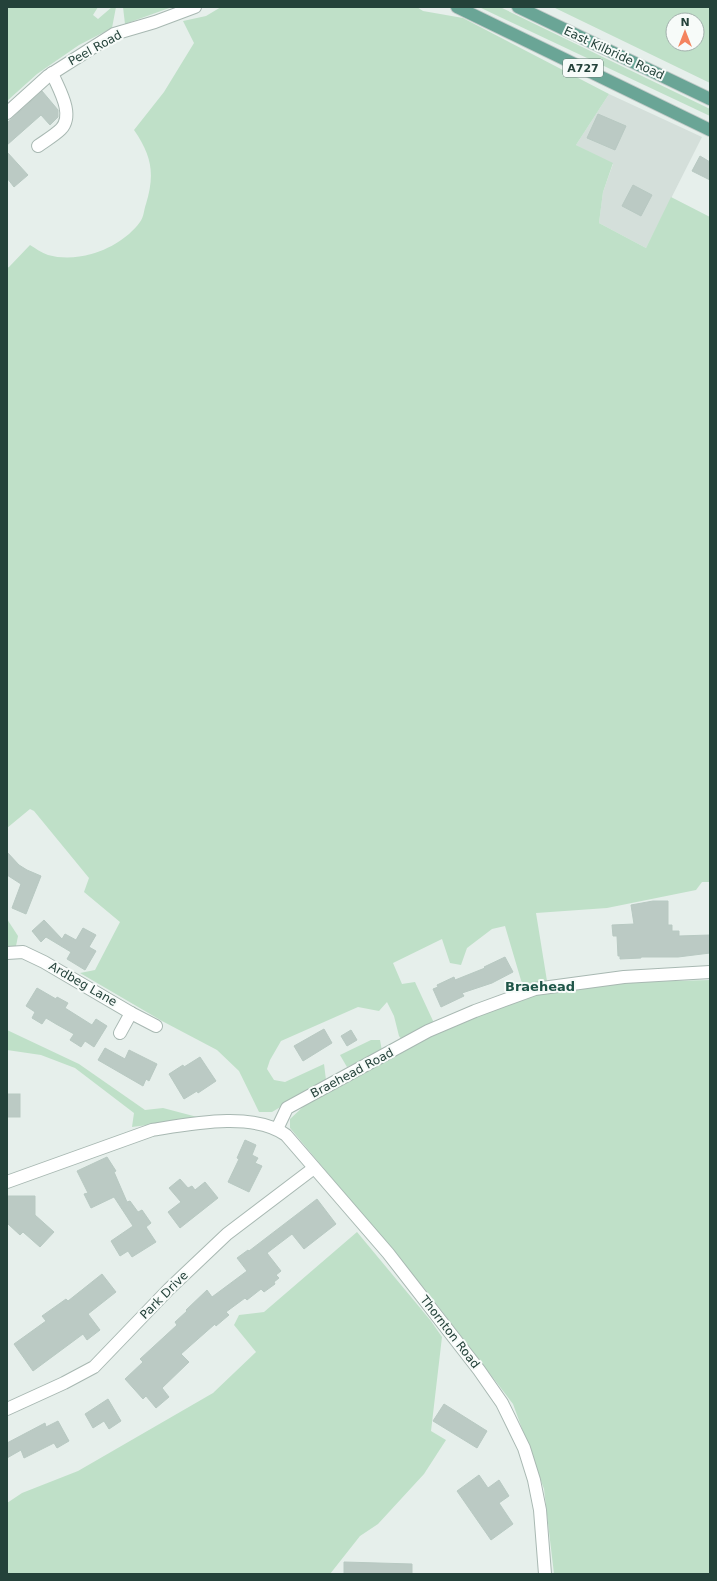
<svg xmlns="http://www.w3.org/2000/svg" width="717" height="1581" viewBox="0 0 717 1581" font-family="'DejaVu Sans',sans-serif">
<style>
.built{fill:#d4dfda}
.green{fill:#bfe0c8;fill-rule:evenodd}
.building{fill:#bbcac4;stroke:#b8c9c2}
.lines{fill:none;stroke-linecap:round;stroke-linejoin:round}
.minor-casing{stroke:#a8b8b2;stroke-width:14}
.major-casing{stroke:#c2cac8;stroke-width:14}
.minor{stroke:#fff;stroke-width:12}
.major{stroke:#6aa596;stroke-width:12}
.labels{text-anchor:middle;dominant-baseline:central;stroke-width:4;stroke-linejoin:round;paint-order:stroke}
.shield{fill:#f7fbf9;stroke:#637a73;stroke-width:1}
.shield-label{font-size:11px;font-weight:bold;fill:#24423a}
.street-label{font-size:12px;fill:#24423a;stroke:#f7fbf9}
.neighbourhood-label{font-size:13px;font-weight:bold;fill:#1f5548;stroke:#f7fbf9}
</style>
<rect width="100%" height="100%" fill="#e6efeb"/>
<path class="built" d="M609,94L702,137L646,248L599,223L603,192L613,164L576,145Z"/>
<g class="green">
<path d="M7,7H98L93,15L98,19L112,7H116L112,28L79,45L37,74L7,101Z"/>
<path d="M123,7H172L125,24Z"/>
<path d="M221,7H417L423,11L463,18L609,94L576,145L613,163L603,192L599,223L646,248L671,197L710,217V882H702L696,890L607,908L536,913L547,981L523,987L505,926L492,929L467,948L461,965L450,963L442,939L393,963L402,984L415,982L434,1023L402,1040L399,1036L394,1016L387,1002L379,1011L358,1007L281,1041L270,1060L267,1069L274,1080L285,1082L324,1064L326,1080L272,1112H259L239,1071L217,1050L162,1021L80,973L95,970L120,922L84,892L89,878L34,811L30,809L7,828V268L9,267L30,245C35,248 42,253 48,255C80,264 121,248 140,222C144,217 144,209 146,204C155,174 152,156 134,130L164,92L194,43L183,21L206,16Z"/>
<path d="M479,7H500L710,109V116Z"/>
<path d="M553,7H710V83ZM673,20H697V44H673Z"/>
<path d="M7,919L18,936L16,946L7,947Z"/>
<path d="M710,980V1574H554L544,1489L513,1404L428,1293L290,1128V1119L305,1105L406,1047L455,1024L537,992L635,982Z"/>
<path d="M7,1030L79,1064L145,1110L163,1108L201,1118L132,1127L134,1113L75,1068L41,1055L7,1050Z"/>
<path d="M371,1040H380L382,1051L347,1067L340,1055Z"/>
<path d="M357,1232L431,1321L442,1337L431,1431L446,1440L424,1474L378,1524L360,1536L330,1574H7V1503L22,1493L78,1471L213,1393L256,1352L234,1325L239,1315L264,1312Z"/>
</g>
<g class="building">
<path d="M42,91L58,110V117L50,125L41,115L7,145V123Z"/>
<path d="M598,114L626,126L615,150L587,138Z"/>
<path d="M7,152L28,175L14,187L7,178Z"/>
<path d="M700,156L710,162V180L692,171Z"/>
<path d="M633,185L652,195L641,216L622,206Z"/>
<path d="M7,852L19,865L27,870L41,876L26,914L12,908L21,884L7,875Z"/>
<path d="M653,901H668V925H672V931H679V936L710,935V953L678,957H641V958L620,959V956H618L617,936H613L612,925L634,924L631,905Z"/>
<path d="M44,920L62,939L65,934L76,940L83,928L96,935L89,947L96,951L85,970L67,959L71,952L46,937L41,942L32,931Z"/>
<path d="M505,957L513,972L492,983L462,993L464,996L441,1007L433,989L438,987L437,985L454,977L455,980L485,968L484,967Z"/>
<path d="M37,988L56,999L57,997L68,1003L65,1008L92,1025L96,1019L107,1026L94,1047L85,1041L81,1047L70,1040L74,1034L56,1024L46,1018L42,1024L32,1018L35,1012L26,1006Z"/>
<path d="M324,1029L332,1043L303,1061L294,1046Z"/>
<path d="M351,1030L357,1040L347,1046L341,1036Z"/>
<path d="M105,1048L125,1059L129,1050L157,1064L149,1081L146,1079L143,1086L98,1060Z"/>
<path d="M200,1057L216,1081L198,1093L197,1091L184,1099L169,1074L183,1065L184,1067Z"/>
<rect x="7" y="1094" width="13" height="23"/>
<path d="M245,1140L256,1145L252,1155L258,1158L255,1163L262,1166L249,1192L228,1182L239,1159L237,1158Z"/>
<path d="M107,1157L116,1171L114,1172L127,1202L130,1201L138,1212L142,1210L151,1223L146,1227L156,1242L132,1257L128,1251L120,1256L111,1241L133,1226L114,1197L91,1208L84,1194L88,1193L77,1171Z"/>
<path d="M180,1179L188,1188L192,1186L195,1190L205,1182L218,1198L180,1228L168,1212L181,1202L169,1188Z"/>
<path d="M7,1196H35V1215L54,1232L40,1247L23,1232L20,1235L8,1224Z"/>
<path d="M317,1199L336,1224L304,1249L292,1234L267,1253L281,1271L276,1275L279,1278L274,1282L275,1284L264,1292L261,1289L247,1300L245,1298L226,1312L229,1315L216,1326L215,1324L181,1354L189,1362L162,1388L169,1397L156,1408L146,1396L143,1399L125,1379L143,1362L140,1359L177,1325L175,1322L187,1311L186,1310L207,1290L212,1297L247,1271L237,1258L248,1250L249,1251Z"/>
<path d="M102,1274L116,1292L88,1314L100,1330L87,1340L83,1334L33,1371L14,1344L46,1321L42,1316L66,1299L68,1301Z"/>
<path d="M108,1399L121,1421L109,1429L104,1421L93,1428L85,1414Z"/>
<path d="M444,1404L487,1431L477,1448L433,1421Z"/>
<path d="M58,1421L69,1441L57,1448L54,1443L24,1458L21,1450L7,1458V1443L45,1423L46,1427Z"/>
<path d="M479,1475L488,1488L499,1480L509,1496L499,1503L513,1524L491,1540L457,1491Z"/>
<path d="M344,1562L412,1564V1574H344Z"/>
</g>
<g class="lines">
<defs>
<g id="minor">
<path d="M7,113L48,76L114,34L155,22L195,7"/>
<path d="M38,146C45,141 55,135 61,129C75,114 58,88 52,73"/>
<path d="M7,953L23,952L44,962L131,1013L156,1026"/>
<path d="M120,1033L131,1013"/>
<path d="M277,1129L287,1108L428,1031L475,1011L535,989L624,977L710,972"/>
<path d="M7,1182L152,1130C190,1124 253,1111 286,1135L388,1253L479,1370L502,1403L524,1448L534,1480L540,1510L545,1574"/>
<path d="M7,1409L64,1383L94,1367L169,1289L227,1234L314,1168"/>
</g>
<g id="major">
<path d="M457,7L710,130"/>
<path d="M518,7L710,99"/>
</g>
</defs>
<use href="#minor" class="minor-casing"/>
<use href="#major" class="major-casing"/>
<use href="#minor" class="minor"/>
<use href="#major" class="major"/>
</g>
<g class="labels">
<rect class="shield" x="563" y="59" width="40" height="18" rx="3"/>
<g class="shield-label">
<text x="583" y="68">A727</text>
</g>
<g class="street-label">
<text transform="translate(95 48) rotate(-29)">Peel Road</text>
<text transform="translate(614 53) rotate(25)">East Kilbride Road</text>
<text transform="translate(83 984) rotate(30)">Ardbeg Lane</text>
<text transform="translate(352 1073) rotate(-28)">Braehead Road</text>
<text transform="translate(164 1295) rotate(-45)">Park Drive</text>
<text transform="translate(450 1332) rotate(52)">Thornton Road</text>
</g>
<g class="neighbourhood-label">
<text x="540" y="986">Braehead</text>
</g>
</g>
<rect width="717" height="1581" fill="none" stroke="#24423a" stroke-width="16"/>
<g transform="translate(685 32)"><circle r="19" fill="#f7fbf9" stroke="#a3b1ad"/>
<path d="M0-3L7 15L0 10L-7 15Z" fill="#f4845f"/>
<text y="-6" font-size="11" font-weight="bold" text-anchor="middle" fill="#24423a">N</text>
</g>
</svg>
